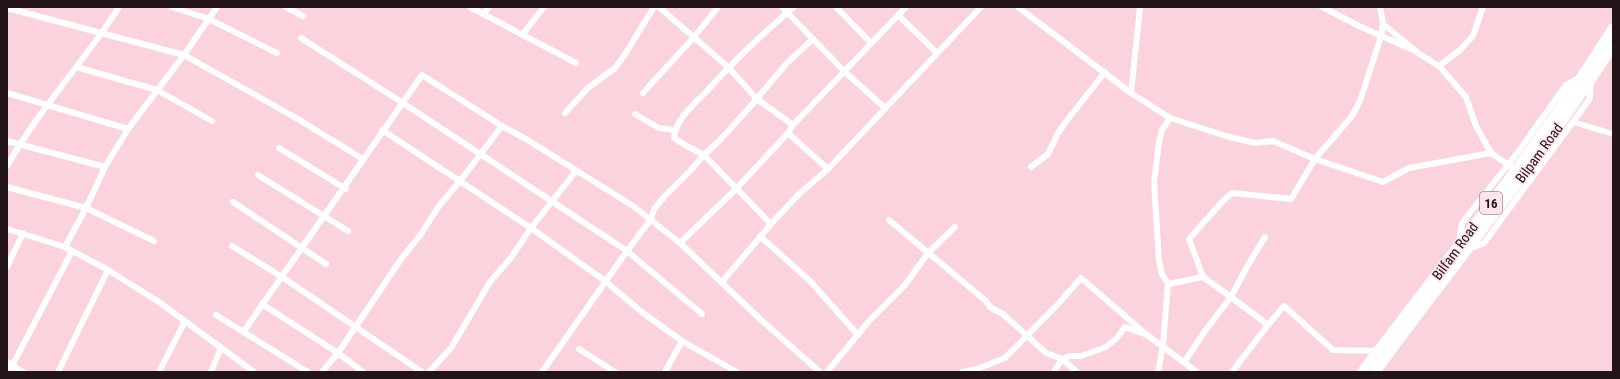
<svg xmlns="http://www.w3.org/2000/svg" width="1620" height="379" viewBox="0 0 1620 379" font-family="'Roboto Condensed',sans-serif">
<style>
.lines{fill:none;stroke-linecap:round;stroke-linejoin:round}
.minor{stroke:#fff;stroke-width:6}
.primary{stroke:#fff;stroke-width:10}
.labels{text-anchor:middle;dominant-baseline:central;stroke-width:3.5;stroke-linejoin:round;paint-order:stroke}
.shield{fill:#fde5eb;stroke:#645357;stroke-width:1}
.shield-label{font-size:13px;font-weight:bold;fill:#221418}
.street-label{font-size:14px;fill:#221418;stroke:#fde5eb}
</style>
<rect width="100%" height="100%" fill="#fbd3dd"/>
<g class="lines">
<g class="minor">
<path d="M172,7L209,19L277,53"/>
<path d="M286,7L303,16"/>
<path d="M470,7L576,63"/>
<path d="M659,7L728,67L757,99L793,125"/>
<path d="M782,7L844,71L885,108"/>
<path d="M836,7L870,42"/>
<path d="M1018,7L1131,93L1170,118L1226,136L1255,143L1273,141L1315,159L1383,182L1409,168L1491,153"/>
<path d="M1322,7L1359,26L1413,50"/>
<path d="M1380,7L1383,24L1418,53L1439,66L1466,97L1476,126L1491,153L1531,180"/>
<path d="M7,8L184,55L298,119L361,158"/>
<path d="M483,14L489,7"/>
<path d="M898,15L937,53"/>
<path d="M522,35L544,7"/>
<path d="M301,38L403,103L627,251L702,314"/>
<path d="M1439,66L1460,50L1473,36L1483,7"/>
<path d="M76,67L157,90L212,121"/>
<path d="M7,93L128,129"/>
<path d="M643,93L694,37L718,7"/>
<path d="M1131,93L1140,7"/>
<path d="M565,113L588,88L615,68L624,56L654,7"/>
<path d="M635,114L659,128L675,130"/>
<path d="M1573,122L1613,134"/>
<path d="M382,130L531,228L605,281L643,313L682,341L737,372"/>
<path d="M788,133L828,169"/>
<path d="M7,141L105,167"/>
<path d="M279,148L346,189"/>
<path d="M7,166C39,109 84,62 119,7"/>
<path d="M1031,167L1048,154L1058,133L1068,119L1105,72"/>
<path d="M258,175L348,231"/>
<path d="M7,187L86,208L154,241"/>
<path d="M233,202L326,264"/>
<path d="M889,220L986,301L990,307L1003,314L1046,353L1062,359L1070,356H1081L1106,347L1117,338L1125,327L1147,335"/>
<path d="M771,224L704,155L721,139L749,108L787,63L813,39"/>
<path d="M7,229L65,247L108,270L159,302L254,372"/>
<path d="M760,236L810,281L858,335"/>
<path d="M1459,242L1462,223L1518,152L1566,85L1579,78"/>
<path d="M680,243L736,189L788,133L793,125L906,7"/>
<path d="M232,246L282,277L422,372"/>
<path d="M65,247L86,208L105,167L128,129L184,55L217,7"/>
<path d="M1469,249L1484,243L1589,100L1590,97L1591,81"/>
<path d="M7,267L23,233"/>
<path d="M1203,277L1231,297L1268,325L1284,306L1333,350L1378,351"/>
<path d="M722,282L771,224L799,194L828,169L981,7"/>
<path d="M1168,284L1203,277L1189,239L1223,201L1232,193L1291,199L1315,159L1352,116L1360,101L1381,36L1383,24"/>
<path d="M262,304L338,353L363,372"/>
<path d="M216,315L308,372"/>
<path d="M244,331L422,75L502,126L526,139L633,206L680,243L759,318L820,372"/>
<path d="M579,349L615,372"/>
<path d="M1185,361L1205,331L1231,297L1248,265L1265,237"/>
<path d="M7,362L23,372"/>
<path d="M9,372L72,251"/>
<path d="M58,372L108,270"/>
<path d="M159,372L185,321"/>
<path d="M211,372L221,348"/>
<path d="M322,372L338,353L399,262L421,234L439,206L460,181L502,126"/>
<path d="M429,372L451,348L490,282L510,259L531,228L576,171"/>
<path d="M542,372L627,251L651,219L654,209L665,196L689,172L704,155L685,145L674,138C676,119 692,106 705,93C733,62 762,34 794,7"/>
<path d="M665,372L682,341"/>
<path d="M827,372L869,321L905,285L928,253L955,227"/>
<path d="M962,372L977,369L1005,358L1057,305L1081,278L1147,335L1197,372"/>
<path d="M1054,372L1062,359L1077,372"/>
<path d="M1158,372L1163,345L1168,284L1162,274L1159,261L1154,182L1159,142L1162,130L1170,118"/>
<path d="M1232,372L1268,325"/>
</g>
<g class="primary">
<path d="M1362,372C1447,259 1537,149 1613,28"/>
<path d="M1375,372C1455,264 1540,159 1613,46"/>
</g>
</g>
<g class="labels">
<rect class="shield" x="1480" y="192" width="22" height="22" rx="3"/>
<g class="shield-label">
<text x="1491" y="203">16</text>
</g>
<g class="street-label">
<text transform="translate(1539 153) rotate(-54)">Bilpam Road</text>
<text transform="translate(1455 251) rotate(-54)">Bilfam Road</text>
</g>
</g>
<rect width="1620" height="379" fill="none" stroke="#221418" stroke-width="16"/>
</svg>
